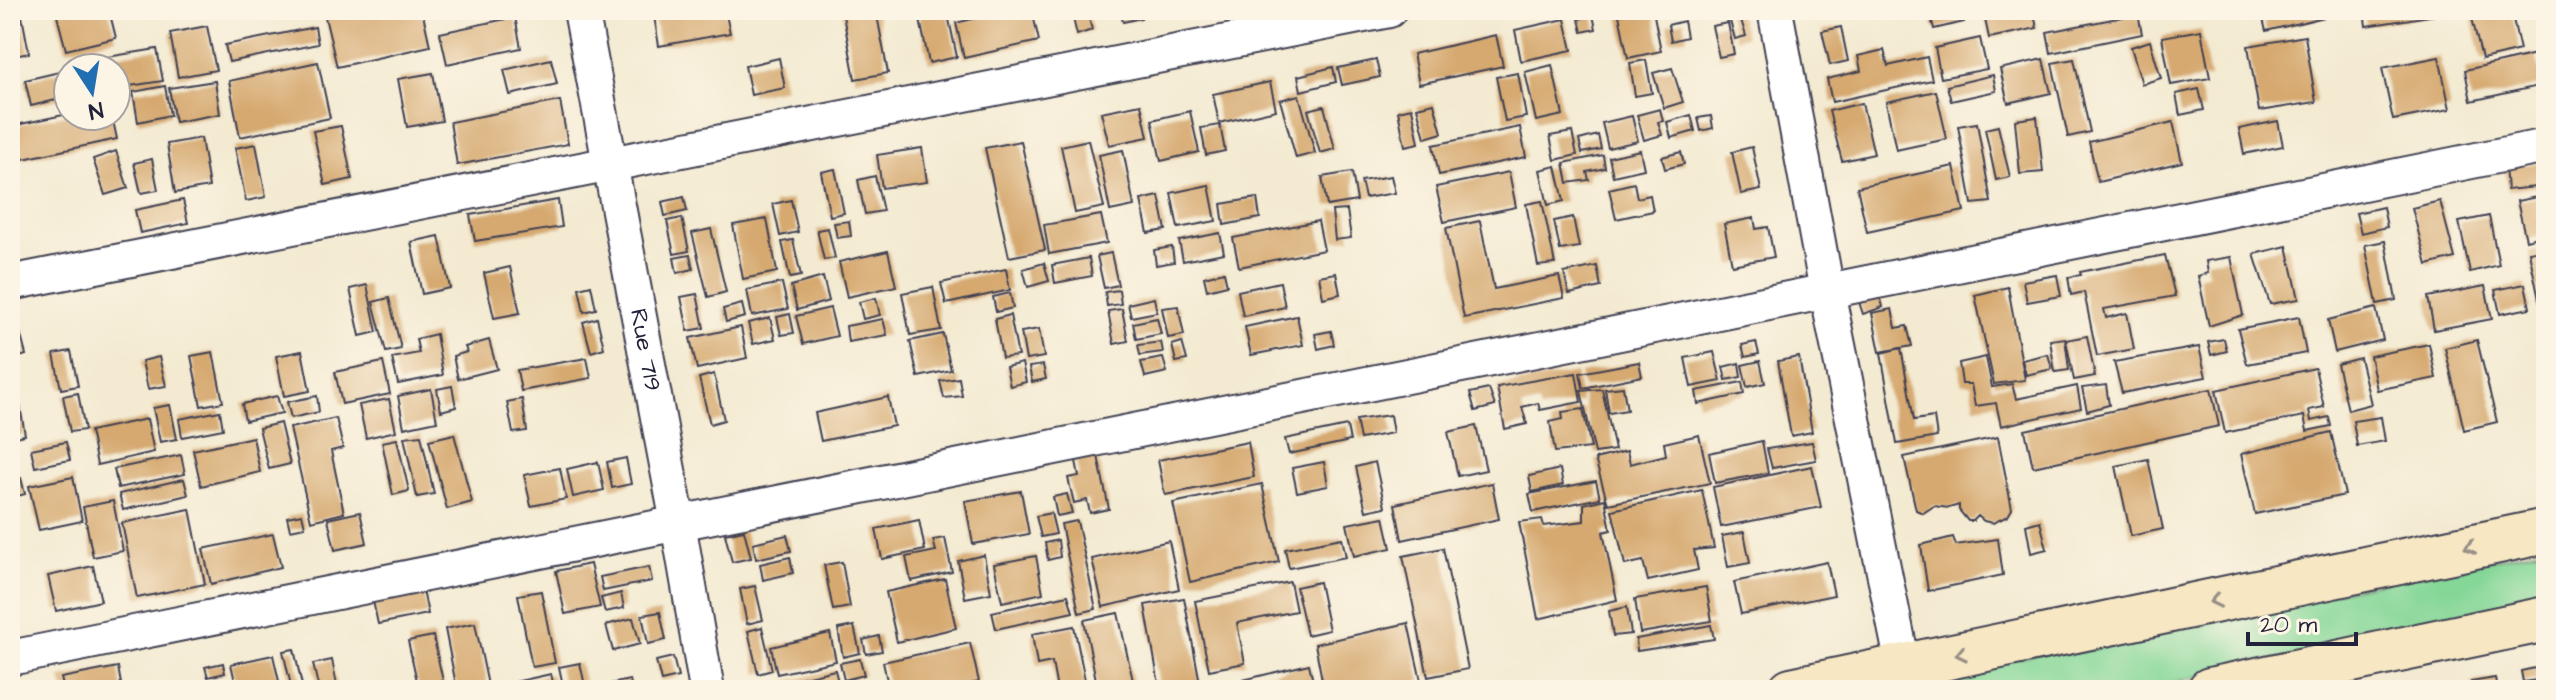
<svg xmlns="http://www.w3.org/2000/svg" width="2556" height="700" viewBox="0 0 2556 700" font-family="'Architects Daughter',sans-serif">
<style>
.green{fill:#85d798;stroke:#547c6a;stroke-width:2}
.building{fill:#d6a970}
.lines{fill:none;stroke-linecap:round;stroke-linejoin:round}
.street-casing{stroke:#414052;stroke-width:38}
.secondary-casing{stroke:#414052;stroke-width:48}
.street{stroke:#fff;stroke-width:34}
.secondary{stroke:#f7e8c3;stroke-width:44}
.oneway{stroke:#978f86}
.labels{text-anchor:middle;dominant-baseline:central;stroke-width:8;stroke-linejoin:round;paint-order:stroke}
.street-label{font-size:24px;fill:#22223b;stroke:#fcf5e5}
</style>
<rect width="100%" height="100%" fill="#fcf5e5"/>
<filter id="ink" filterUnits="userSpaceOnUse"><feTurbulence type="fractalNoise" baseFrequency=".0125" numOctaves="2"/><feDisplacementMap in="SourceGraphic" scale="16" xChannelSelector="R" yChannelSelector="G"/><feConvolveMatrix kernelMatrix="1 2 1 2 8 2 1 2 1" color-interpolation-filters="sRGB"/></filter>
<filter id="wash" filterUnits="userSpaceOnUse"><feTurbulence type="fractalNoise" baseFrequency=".006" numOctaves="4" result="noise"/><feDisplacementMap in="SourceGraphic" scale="32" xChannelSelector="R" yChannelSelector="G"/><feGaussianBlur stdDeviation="1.8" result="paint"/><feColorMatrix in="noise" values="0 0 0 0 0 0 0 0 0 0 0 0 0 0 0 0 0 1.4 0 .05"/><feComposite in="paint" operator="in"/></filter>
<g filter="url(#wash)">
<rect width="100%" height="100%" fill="#f3ead1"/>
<path class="green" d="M2546,548V603L2136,690H1865Z"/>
<g id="blocks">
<g class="building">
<path d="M64,10H109L116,38L66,50L56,12Z"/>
<path d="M357,10H422L430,46L337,67L325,17Z"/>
<path d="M687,10H725L730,33L659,46L654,16Z"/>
<path d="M842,10H876L888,73L855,79Z"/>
<path d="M918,10H947L957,57L929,63Z"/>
<path d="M1009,10H1032L1039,41L964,58L956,23Z"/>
<path d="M1071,10H1087L1092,30L1077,35Z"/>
<path d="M1120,10H1139L1141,18L1123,22Z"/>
<path d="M1642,10H1653L1661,51L1628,58L1619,15Z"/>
<path d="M1727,10H1738L1746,36L1735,39Z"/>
<path d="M1929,10H1961L1964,22L1934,29Z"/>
<path d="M1983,10H2033L2037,28L1989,38Z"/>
<path d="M2301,10H2350V11L2266,31L2263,19Z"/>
<path d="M2364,10H2455V12L2366,26Z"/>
<path d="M2470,10H2511L2520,50L2482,59Z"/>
<path d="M21,11L29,53L10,57V13Z"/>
<path d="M2138,14L2142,34L2051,53L2047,32Z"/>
<path d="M1593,15L1596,29L1582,32L1579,19Z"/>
<path d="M515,17L521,48L447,64L440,33Z"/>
<path d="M1565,19L1572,50L1521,61L1515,30Z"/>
<path d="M1684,21L1687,37L1671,41L1668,25Z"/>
<path d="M1728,23L1734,54L1719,57L1712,26Z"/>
<path d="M207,26L216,70L178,77L170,33Z"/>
<path d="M315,27L318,44L229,62L225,45Z"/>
<path d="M1841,27L1848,61L1830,65L1822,31Z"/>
<path d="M2201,30L2210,78L2171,85L2162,37Z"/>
<path d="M1496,35L1503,66L1419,84L1413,54Z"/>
<path d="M2305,36L2316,102L2259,111L2248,46Z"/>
<path d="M1980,38L1987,69L1941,78L1935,48Z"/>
<path d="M2150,41L2161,78L2142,84L2131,47Z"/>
<path d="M157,49L163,81L116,88V68H109L107,57Z"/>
<path d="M1884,50L1888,66L1927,57L1932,80L1832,102L1827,79L1861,71L1858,56Z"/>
<path d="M2536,54L2543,85L2471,101L2465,70Z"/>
<path d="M2439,57L2450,109L2393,120L2382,68Z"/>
<path d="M779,58L785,88L751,95L745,66Z"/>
<path d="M551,59L557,84L510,95L504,70Z"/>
<path d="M2043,59L2051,93L2008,103L2000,69Z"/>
<path d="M2074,59L2090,132L2068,137L2052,63Z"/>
<path d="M1376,60L1380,77L1342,85L1338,68Z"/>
<path d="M1646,60L1652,93L1635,96L1630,63Z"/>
<path d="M318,62L330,118L240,137L229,81Z"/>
<path d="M1552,65L1563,115L1536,121L1525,72Z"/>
<path d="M1333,67L1336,82L1301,91L1298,76Z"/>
<path d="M1672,68L1683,102L1664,108L1653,73Z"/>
<path d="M68,70V97L31,106L25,80Z"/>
<path d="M433,73L442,121L407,127L398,79Z"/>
<path d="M1518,73L1526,117L1505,121L1496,77Z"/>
<path d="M1993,75L1996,91L1951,101L1947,86Z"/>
<path d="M215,81L220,114L175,122L169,88Z"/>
<path d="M1270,82L1276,110L1219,123L1213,94Z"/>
<path d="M165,86L170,115L138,122L133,92Z"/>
<path d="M2199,89L2204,110L2180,115L2176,94Z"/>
<path d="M1936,91L1947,139L1896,150L1886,102Z"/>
<path d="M1299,95L1315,153L1296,158L1280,100Z"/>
<path d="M560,101L568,144L457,165L450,122Z"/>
<path d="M1434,103L1442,133L1425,138L1417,107Z"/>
<path d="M1862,103L1874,154L1842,161L1829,111Z"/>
<path d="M1141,104L1148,137L1109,145L1101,112Z"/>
<path d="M1324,106L1335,149L1320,153L1308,110Z"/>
<path d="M1412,108L1419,143L1405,146L1398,111Z"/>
<path d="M1660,109L1663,121L1658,122L1662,135L1644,140L1637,115Z"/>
<path d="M1190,111L1199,152L1161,161L1152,120Z"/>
<path d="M68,114L112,116L117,139L23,159L16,125Z"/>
<path d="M1691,115L1695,131L1671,138L1667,122Z"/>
<path d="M1632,116L1638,141L1608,148L1602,123Z"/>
<path d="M1711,116L1713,128L1701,131L1698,118Z"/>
<path d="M2037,117L2043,172L2020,174L2015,120Z"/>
<path d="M2278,121L2283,146L2244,154L2239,129Z"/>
<path d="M2173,122L2182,162L2098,182L2089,142Z"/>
<path d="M1977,123L1991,202L1972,204L1958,126Z"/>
<path d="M1220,125L1225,151L1206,155L1201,128Z"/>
<path d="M341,126L352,179L325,185L313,131Z"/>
<path d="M1998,126L2010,177L1996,180L1985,129Z"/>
<path d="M1520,127L1526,157L1439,175L1433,145Z"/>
<path d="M1572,132L1577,155L1555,160L1550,136Z"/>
<path d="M1598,135L1601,149L1582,153L1579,140Z"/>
<path d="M201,138L209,187L175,193L167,144Z"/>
<path d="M1088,140L1104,207L1075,213L1061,146Z"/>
<path d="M1021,141L1045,250L1009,257L985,148Z"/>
<path d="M256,144L266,197L246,201L235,148Z"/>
<path d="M1752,147L1761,190L1741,194L1732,152Z"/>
<path d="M922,148L927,182L882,188L877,155Z"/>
<path d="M1123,150L1134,206L1110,211L1099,155Z"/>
<path d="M1640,150L1644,169L1613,176L1609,157Z"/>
<path d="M116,151L128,188L105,195L93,159Z"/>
<path d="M1681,152L1684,164L1665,169L1662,157Z"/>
<path d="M1603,155L1605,168L1587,172L1589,180L1568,183L1564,163Z"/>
<path d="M152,159L158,190L141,193L134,163Z"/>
<path d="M2546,162V186L2507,190L2505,167Z"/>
<path d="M1556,166L1564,201L1548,205L1540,170Z"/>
<path d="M1954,166L1964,211L1867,232L1857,187Z"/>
<path d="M835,169L844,213L830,216L821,172Z"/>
<path d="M1352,172L1357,201L1327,206L1322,177Z"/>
<path d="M1509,172L1516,207L1444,222L1436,187Z"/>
<path d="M875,176L883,211L865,214L858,180Z"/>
<path d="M1391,176L1395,193L1365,198L1361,181Z"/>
<path d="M1634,183L1637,198L1650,195L1653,211L1616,219L1609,189Z"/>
<path d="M1209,185L1216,221L1178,228L1171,193Z"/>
<path d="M1159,196L1166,230L1148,233L1141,200Z"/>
<path d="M684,197L687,211L665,216L662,202Z"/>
<path d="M2537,197L2545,235L2526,240L2517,201Z"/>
<path d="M1257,198L1260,218L1224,225L1221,204Z"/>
<path d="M183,200L188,223L140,233L135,210Z"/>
<path d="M558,200L562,227L475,241L470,215Z"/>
<path d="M791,200L798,232L780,236L773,204Z"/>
<path d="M1542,201L1555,264L1538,266L1526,204Z"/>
<path d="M2440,201L2455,258L2427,265L2412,208Z"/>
<path d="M2383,207L2387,227L2361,233L2356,213Z"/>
<path d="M1347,210L1351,238L1335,240L1332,211Z"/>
<path d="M1101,215L1107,243L1049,254L1044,225Z"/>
<path d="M2489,216L2499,265L2470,272L2459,222Z"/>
<path d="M1573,217L1579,247L1560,250L1554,221Z"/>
<path d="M682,218L689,251L674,254L667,221Z"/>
<path d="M1754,218L1756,229L1768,227L1774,257L1732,265L1724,224Z"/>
<path d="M767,219L777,272L743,279L733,225Z"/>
<path d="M849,221L851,236L837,238L834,223Z"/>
<path d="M1318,221L1324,250L1239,267L1233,238Z"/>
<path d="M1480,221L1494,289L1559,276L1564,298L1464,318L1446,228Z"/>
<path d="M828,228L835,258L824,260L817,230Z"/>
<path d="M711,229L726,292L708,297L692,233Z"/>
<path d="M1220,233L1224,253L1183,261L1179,241Z"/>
<path d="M439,236L450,288L422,294L411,242Z"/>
<path d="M793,240L801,276L790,278L782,242Z"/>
<path d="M2385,241L2396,300L2377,304L2365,245Z"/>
<path d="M2287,246L2299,299L2270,304L2254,254Z"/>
<path d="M1172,247L1174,262L1156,265L1154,250Z"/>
<path d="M2546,249V308L2541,309L2529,252Z"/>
<path d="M888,251L896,286L847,297L839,262Z"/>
<path d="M1111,253L1118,285L1104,288L1097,256Z"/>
<path d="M690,255L693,269L677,273L674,258Z"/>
<path d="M2165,255L2175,296L2104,309L2106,318L2127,313L2134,349L2097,356L2084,292L2071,295L2068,277L2081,275L2080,272Z"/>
<path d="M2231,257L2243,315L2209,326L2198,276L2208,273L2206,261Z"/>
<path d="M1089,258L1092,276L1055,283L1052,265Z"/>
<path d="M1044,263L1049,281L1028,287L1023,269Z"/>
<path d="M1597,266L1601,287L1569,294L1564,273Z"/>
<path d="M510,267L520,313L494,318L484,273Z"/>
<path d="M1006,269L1010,290L946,304L941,283Z"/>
<path d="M1224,272L1227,285L1207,290L1204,277Z"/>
<path d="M1336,273L1340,294L1323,298L1319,276Z"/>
<path d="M2057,275L2061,296L2027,302L2023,281Z"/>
<path d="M823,277L829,301L797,310L791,286Z"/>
<path d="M1280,282L1285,307L1243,316L1238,291Z"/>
<path d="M782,283L788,309L752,316L747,290Z"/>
<path d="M2525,284L2530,308L2500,314L2495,290Z"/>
<path d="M367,285L377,332L360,336L350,289Z"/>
<path d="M591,285L596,309L584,312L579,288Z"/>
<path d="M2485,286L2492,319L2434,330L2428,297Z"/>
<path d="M933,287L941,330L910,335L902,293Z"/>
<path d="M2008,287L2025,380L1994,384L1975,295Z"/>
<path d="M1119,290L1121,304L1107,306L1105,292Z"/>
<path d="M1010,293L1013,308L996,312L993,297Z"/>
<path d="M697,294L704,328L688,331L681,297Z"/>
<path d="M1880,295L1883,307L1863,314L1859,302Z"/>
<path d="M389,298L401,349L386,352L373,302Z"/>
<path d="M876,298L880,315L863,319L859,302Z"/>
<path d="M1154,298L1157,312L1131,317L1128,304Z"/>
<path d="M742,304L745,317L726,322L723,309Z"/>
<path d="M1178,306L1184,335L1168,338L1162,308Z"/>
<path d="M830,308L837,336L803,344L796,316Z"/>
<path d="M2376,308L2383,340L2335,352L2328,320Z"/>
<path d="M1122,309L1128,341L1114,344L1108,311Z"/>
<path d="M1892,309L1896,328L1907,326L1912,346L1880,352L1872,313Z"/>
<path d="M790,314L794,333L781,335L777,317Z"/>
<path d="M1010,315L1018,356L1002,358L995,319Z"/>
<path d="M1297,316L1303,345L1251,355L1245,327Z"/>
<path d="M2299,317L2306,353L2247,364L2238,329Z"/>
<path d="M597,318L604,348L591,352L583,322Z"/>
<path d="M770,318L775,339L753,344L748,323Z"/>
<path d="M1157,318L1161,334L1136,339L1133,323Z"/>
<path d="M883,319L887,335L848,342L846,326Z"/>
<path d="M17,320L26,355L10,360V322Z"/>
<path d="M741,327L747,358L697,369L690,338Z"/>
<path d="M1039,329L1044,357L1026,360L1021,332Z"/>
<path d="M1331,331L1334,345L1318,349L1315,334Z"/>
<path d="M436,334L443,375L398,384L392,358L419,353L416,339Z"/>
<path d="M943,334L951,370L918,377L910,341Z"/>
<path d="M2087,336L2095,376L2074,380L2066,340Z"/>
<path d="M2065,338L2069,370L2055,372L2050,340Z"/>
<path d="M2224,339L2227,351L2211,355L2208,342Z"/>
<path d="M489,340L497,369L458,379L453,356L467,352L465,347Z"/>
<path d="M2477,340L2497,422L2464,430L2445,348Z"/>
<path d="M1161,342L1163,352L1140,355L1138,345Z"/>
<path d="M1182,342L1187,360L1176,362L1172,345Z"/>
<path d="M1756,342L1759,354L1745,357L1742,345Z"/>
<path d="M2429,344L2436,378L2377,390L2370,356Z"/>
<path d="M2199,347L2206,377L2122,393L2114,362Z"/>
<path d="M1901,348L1914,420L1934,417L1937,437L1897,444L1881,353Z"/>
<path d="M71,351L78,386L61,389L54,354Z"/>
<path d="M302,351L310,391L284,396L276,356Z"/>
<path d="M213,352L223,402L201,406L191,356Z"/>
<path d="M1714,352L1721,381L1691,387L1685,358Z"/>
<path d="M2048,354L2052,369L2026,375L2022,360Z"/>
<path d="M159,357L166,386L148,389L142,361Z"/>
<path d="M1799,357L1812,432L1791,436L1778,361Z"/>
<path d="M1986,357L1992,387L2012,384L2016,399L2077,386L2081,408L2001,426L1996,403L1975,406L1971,384H1962L1959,363Z"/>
<path d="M587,358L591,378L521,391L517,370Z"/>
<path d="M1163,358L1167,372L1145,377L1141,362Z"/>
<path d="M2360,358L2371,404L2348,410L2337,364Z"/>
<path d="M1760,361L1765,383L1747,387L1742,365Z"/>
<path d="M383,362L390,394L342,404L335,372Z"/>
<path d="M1639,362L1642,376L1583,388L1580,373Z"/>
<path d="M1022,363L1026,382L1010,386L1006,367Z"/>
<path d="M1739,363L1741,377L1726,380L1723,367Z"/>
<path d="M1043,365L1046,379L1032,382L1029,367Z"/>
<path d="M2315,368L2324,407L2309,410L2311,421L2329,417L2331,426L2307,431L2304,416L2225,433L2216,390Z"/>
<path d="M1576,373L1581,402L1540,410L1538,403L1522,407L1527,424L1505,429L1497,387Z"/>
<path d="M714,374L724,420L710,424L699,378Z"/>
<path d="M15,376L25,435L10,438V377Z"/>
<path d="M959,378L962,396L944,398L940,381Z"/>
<path d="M1742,382L1744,394L1698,404L1696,391Z"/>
<path d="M2106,385L2109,405L2087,411L2082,388Z"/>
<path d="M452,386L456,407L441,411L437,389Z"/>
<path d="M1623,387L1627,410L1609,413L1605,389Z"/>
<path d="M431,389L437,421L404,428L398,396Z"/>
<path d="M1489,389L1495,406L1475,411L1470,393Z"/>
<path d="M1602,389L1615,450L1595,453L1581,391Z"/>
<path d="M2211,389L2219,426L2033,467L2025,430Z"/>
<path d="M78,393L85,430L70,432L63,396Z"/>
<path d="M277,396L282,413L245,421L242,404Z"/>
<path d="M317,396L319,412L291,418L287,402Z"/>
<path d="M888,397L894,426L821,441L815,413Z"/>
<path d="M389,399L396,431L366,438L359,405Z"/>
<path d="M522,399L527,431L513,433L507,402Z"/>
<path d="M170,405L177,439L160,442L153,408Z"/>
<path d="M1583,409L1591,448L1555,452L1550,422L1563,419L1562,412Z"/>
<path d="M220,411L223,429L182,437L179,419Z"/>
<path d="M1390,415L1393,433L1360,439L1356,420Z"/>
<path d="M2381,417L2385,441L2357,446L2353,421Z"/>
<path d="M336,418L343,448L331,451L344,513L311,521L290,428Z"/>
<path d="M147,419L154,452L97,465L90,431Z"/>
<path d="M280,423L290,464L269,469L259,428Z"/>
<path d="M1347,426L1350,441L1289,454L1285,439Z"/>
<path d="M1476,426L1486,470L1458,476L1448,432Z"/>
<path d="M2331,432L2345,495L2255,514L2241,454Z"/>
<path d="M454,434L472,502L447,509L429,440Z"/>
<path d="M421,435L434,494L417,497L404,437Z"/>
<path d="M1699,435L1710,483L1608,504L1595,459L1627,451L1630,464L1666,455L1664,443Z"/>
<path d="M253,437L260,472L201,486L193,450Z"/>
<path d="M1998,437L2012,509L2008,516L1993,523L1984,521L1978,516L1973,521H1968L1959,510V505L1949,508L1934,506L1923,513L1916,510L1904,457Z"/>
<path d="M397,439L409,491L393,495L382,442Z"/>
<path d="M1762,441L1768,473L1715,483L1709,453Z"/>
<path d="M66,442L70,460L35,467L31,449Z"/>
<path d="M1248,442L1254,477L1165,495L1158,460Z"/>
<path d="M1812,442L1816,460L1772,468L1767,449Z"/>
<path d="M181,455L185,474L118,488L114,469Z"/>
<path d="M1098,456L1109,509L1090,513L1087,500L1074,503L1068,478L1079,476L1076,461Z"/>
<path d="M626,458L631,484L612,488L607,462Z"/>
<path d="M2148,459L2163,529L2131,536L2116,466Z"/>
<path d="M598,462L604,490L573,497L567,469Z"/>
<path d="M1324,462L1328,486L1297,492L1292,468Z"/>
<path d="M1375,462L1385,507L1366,511L1356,467Z"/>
<path d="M1812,466L1821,507L1721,527L1713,487Z"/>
<path d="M560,468L566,499L531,506L524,475Z"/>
<path d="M1560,469L1563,485L1532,492L1529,476Z"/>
<path d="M73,477L82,521L39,530L29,486Z"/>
<path d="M21,478L25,494L10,498V480Z"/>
<path d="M184,479L188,495L123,510L119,494Z"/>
<path d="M1596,481L1600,498L1533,512L1529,494Z"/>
<path d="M1492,483L1499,519L1402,540L1395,504Z"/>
<path d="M1262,484L1279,562L1190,582L1173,503Z"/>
<path d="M1702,490L1714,548L1694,550L1698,570L1648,581L1643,561L1625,565L1612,510Z"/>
<path d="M1021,491L1029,534L973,544L965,501Z"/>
<path d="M1067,494L1072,513L1057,516L1053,497Z"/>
<path d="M1605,499L1611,530L1603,532L1617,600L1538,619L1519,522L1542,519L1544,526L1584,521V504Z"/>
<path d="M113,501L123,551L93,557L83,507Z"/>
<path d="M190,509L205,584L137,598L122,523Z"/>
<path d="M360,512L367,543L335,550L328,519Z"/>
<path d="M1051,513L1056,534L1041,537L1036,516Z"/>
<path d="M302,514L305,527L290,530L287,517Z"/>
<path d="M1384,517L1391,548L1354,556L1347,524Z"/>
<path d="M919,520L925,550L882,559L876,529Z"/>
<path d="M1077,521L1096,609L1079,613L1061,524Z"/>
<path d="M2040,521L2047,549L2031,553L2026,525Z"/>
<path d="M744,530L751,558L732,562L725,534Z"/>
<path d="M1744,532L1750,563L1728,567L1722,536Z"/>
<path d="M273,534L281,567L211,584L203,549Z"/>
<path d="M787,535L791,551L756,559L753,543Z"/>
<path d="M1953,537L1956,545L1998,539L2003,575L1928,591L1921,545Z"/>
<path d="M945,538L952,572L911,581L906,557L936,551L933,540Z"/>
<path d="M1342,538L1346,557L1289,568L1285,549Z"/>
<path d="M1058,540L1060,557L1048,560L1045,543Z"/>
<path d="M1169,541L1179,589L1103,607L1092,559Z"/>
<path d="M1443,548L1468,669L1428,677L1403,556Z"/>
<path d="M984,555L991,593L965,598L958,561Z"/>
<path d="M1036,556L1043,593L1002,602L994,564Z"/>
<path d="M790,557L793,573L763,580L760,564Z"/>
<path d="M842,562L850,607L833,610L824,565Z"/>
<path d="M1827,562L1834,595L1741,614L1734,582Z"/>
<path d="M590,564L600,607L565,614L556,571Z"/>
<path d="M93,566L101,601L56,611L48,576Z"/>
<path d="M649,567L652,581L603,591L600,577Z"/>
<path d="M945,579L956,628L897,642L886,592Z"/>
<path d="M1290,582L1296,611L1237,623L1245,663L1209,670L1195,601Z"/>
<path d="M1319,582L1329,630L1307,635L1296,587Z"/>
<path d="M755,586L763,620L747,624L740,589Z"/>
<path d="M1706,587L1712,621L1640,633L1635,599Z"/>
<path d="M423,590L428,614L378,624L373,601Z"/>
<path d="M541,591L555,663L532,667L518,595Z"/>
<path d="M621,593L624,608L605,612L601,598Z"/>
<path d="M1068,595L1073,612L996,629L992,612Z"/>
<path d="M1184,598L1200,683L1160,690L1145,605Z"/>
<path d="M1627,607L1631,634L1613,636L1609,611Z"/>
<path d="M660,612L666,640L648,644L642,615Z"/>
<path d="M1118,613L1135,690H1098L1084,620Z"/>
<path d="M633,618L640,644L613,651L606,625Z"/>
<path d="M475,623L489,690H457L445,629Z"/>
<path d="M1408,623L1421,681L1382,690H1324L1315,644Z"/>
<path d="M1711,625L1714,639L1637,651L1636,639Z"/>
<path d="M854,626L860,653L843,657L838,629Z"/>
<path d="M1074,626L1087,690H1057L1052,662L1037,665L1032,634Z"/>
<path d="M762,627L772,670L758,674L748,631Z"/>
<path d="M830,633L836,661L777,674L771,647Z"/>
<path d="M433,636L445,690H419L408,641Z"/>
<path d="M879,636L882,651L866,654L863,640Z"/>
<path d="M970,643L979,682L942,690H889L883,662Z"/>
<path d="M294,649L303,690H292L283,651Z"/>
<path d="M273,655L281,690H237L231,664Z"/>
<path d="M673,657L678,677L661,681L656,661Z"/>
<path d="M860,659L864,675L844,680L840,663Z"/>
<path d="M332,660L338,690H319L313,664Z"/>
<path d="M223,663L225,673L208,677L205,667Z"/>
<path d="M580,663L586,690H564L559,667Z"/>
<path d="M1309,664L1315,690H1246L1243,680Z"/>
<path d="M118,667L122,690H64L61,678Z"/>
<path d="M2535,668L2537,680L2523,682L2521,671Z"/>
<path d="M835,670L840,690H765L764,686Z"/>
<path d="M551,674L555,690H512L510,683Z"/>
<path d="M2495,678L2497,690H2473L2471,682Z"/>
<path d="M630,680L632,690H606L605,685Z"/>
</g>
</g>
</g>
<g filter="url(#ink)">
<use href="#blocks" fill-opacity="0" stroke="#414052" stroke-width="2"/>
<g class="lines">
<defs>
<g id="street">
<path id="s1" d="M581,10L678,523L707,690"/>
<path d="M1775,10L1827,291L1908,690"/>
<path d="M10,283L1389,10"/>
<path d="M10,658L2546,146"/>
</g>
<g id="secondary">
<path d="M1791,690L2546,531"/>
<path d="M2210,690L2546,619"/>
</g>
</defs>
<use href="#street" class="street-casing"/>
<use href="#secondary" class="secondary-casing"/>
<use href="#street" class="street"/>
<use href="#secondary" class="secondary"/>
</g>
<defs><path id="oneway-chevron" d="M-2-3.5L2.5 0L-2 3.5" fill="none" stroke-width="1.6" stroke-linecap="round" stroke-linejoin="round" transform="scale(2)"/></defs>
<g class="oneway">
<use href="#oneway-chevron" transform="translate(2470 547) rotate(168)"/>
<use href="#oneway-chevron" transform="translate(2215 601) rotate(168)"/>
<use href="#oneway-chevron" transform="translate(1961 654) rotate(168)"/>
</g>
</g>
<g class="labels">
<g class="street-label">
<text stroke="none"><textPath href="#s1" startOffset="346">Rue 719</textPath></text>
</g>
</g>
<rect width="2556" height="700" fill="none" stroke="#fcf5e5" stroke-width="40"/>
<g transform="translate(92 92) rotate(168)"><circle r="38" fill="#fcf5e5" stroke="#a5a1a1" stroke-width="2"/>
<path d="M0-6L14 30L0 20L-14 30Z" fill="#1f6fb2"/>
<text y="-12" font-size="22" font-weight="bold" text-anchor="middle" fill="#22223b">N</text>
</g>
<path d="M2248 632v12h108v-12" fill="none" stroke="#22223b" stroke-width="4"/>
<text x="2260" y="632" font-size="24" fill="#22223b" stroke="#fcf5e5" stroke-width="6" paint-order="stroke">20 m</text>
</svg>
